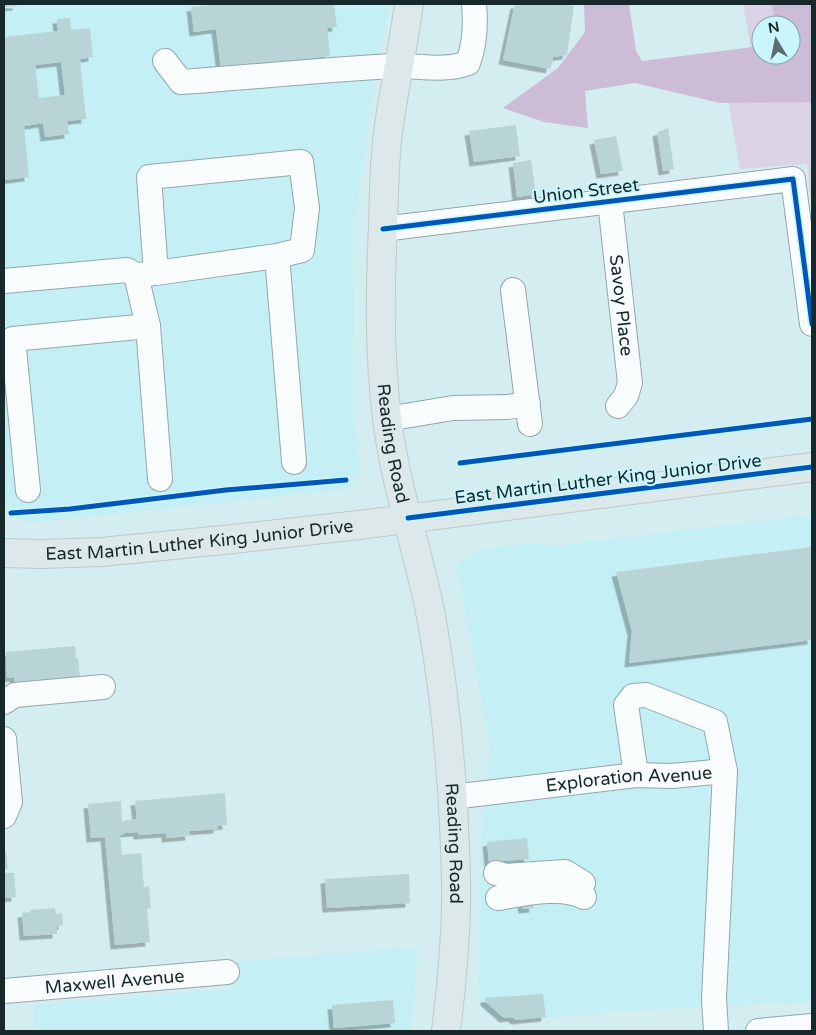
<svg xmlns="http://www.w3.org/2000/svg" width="816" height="1035" viewBox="0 0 816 1035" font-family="'Varela Round',sans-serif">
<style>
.built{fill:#c4eff4}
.green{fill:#dbd2e5;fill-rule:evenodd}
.forest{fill:#ccbcd6}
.building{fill:#b9d4d7;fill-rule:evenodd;filter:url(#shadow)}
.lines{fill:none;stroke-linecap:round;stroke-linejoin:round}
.minor-casing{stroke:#94a7a9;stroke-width:26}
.major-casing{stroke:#bdcacb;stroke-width:30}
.minor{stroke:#f9fcfd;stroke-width:24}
.major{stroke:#dce8e9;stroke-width:28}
.cycleway-casing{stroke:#c8f6fc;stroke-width:8}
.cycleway{stroke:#0057b8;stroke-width:5}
.labels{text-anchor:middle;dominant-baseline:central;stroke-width:4;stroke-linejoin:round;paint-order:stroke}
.street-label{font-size:18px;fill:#17292b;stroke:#c8f6fc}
</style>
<defs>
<filter id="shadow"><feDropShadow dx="-4.5" dy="4.5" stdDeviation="0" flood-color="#0004"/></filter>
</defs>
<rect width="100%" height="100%" fill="#d4edf0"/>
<g class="built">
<path d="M4,4H390L374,85L354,227L353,409L361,473L347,489L28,523L4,511Z"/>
<path d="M812,515V1002L625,1011L508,1022L483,1011L478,1000L482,812L490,746L457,567L467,558L483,549L535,543L556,546Z"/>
<path d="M419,947L410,1031H34L33,1005L229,989L231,962Z"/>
</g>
<path class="green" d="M743,4H812V213L807,164L740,169L720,52L751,49ZM761,25H791V55H761Z"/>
<path class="forest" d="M584,4H629L636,51L642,61L761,46V55H791V25H775L772,4H812V104L811,102L720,103L635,83L585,91L588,128L544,122L503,108L558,68L585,32Z"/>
<g class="building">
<path d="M4,4H17V6L4,7Z"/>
<path d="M224,4H334L337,27L327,28L330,56L221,69L216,29L194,32L191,7Z"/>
<path d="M515,4H561L574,6L567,55L553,57L550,69L503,60Z"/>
<path d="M70,18L71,30L90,28L93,57L80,59L86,119L67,121L69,134L45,137L43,123L24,126L29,177L5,180L4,37L58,31L57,19ZM61,62L65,95L39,98L35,65Z"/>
<path d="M516,125L520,156L474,162L469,131Z"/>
<path d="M668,128L674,169L663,171L657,132Z"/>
<path d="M616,136L623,171L601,174L594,140Z"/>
<path d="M531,160L536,194L517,197L513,163Z"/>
<path d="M812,547V640L629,663L632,631L616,572Z"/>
<path d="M75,646L76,658H78L80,677L14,685V677L7,678L6,652Z"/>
<path d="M225,793L227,825L218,826V829L189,831L190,836L166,838V833L138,835V832L124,833V835H120L122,855L141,853L144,887L149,886L151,908L147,909L150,942L115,945L105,837L91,838L88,804L121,801L122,821L137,819L135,801Z"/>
<path d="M527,838L529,859L489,862L487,842Z"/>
<path d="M4,852H6L8,869H4Z"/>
<path d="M4,873H14L16,897L4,898Z"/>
<path d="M409,874L410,903L327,908L325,879Z"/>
<path d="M533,902L534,908L523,909L522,903Z"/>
<path d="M55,908L56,914L62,913L63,925L57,926V934L24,936L22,913L30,912V910Z"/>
<path d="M543,994L546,1017L516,1020L512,1017L504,1018L485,1001V998Z"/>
<path d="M393,1000L395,1023L334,1028L332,1005Z"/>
</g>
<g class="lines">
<defs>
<g id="minor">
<path d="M165,61L181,82C251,77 322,70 392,66C417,65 444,72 468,63C475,44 476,24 474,4"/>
<path d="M301,162L307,208L302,250L277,256L156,273L149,177Z"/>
<path id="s1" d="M610,202L630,383L626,396L618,406"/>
<path d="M383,229L793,179L812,324"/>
<path d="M277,256L294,462"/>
<path d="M136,275L148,326L160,479"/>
<path d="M4,281L127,270L136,275L149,274"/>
<path d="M513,290L530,424"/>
<path d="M387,419L453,408L507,407L528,404"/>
<path d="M28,490L13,339L148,326"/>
<path d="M4,702L15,695L103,687"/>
<path d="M4,739L10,802L4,816"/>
<path d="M636,775L626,705L633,696L646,695L715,722L725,771"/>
<path id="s2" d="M452,797L636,775L672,776L725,771L714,998L716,1031"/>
<path d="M496,873L506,876L565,872L583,883"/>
<path d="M498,898C523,894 561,885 584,897"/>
<path id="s3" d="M4,991L227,972"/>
<path d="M758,1031L812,1026"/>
</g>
<g id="major">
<path id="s4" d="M409,4C403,47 394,89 388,132C384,163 384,195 383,226C380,290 379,354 387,418C395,486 418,550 431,616C447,703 454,793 456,881C457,930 452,982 446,1031"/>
<path id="s5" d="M4,553L41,554L102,552L233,539L359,525L812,467"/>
</g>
</defs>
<use href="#minor" class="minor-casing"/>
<use href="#major" class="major-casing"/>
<use href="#minor" class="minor"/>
<use href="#major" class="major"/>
<defs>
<g id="cycleway">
<path d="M383,229L793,179L812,324"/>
<path d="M460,463L812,419"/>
<path d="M11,513L70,509L226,490L346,480"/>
<path d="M408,518L812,467"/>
</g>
</defs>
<use href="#cycleway" class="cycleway-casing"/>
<use href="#cycleway" class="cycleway"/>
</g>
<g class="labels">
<g class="street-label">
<text transform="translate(586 191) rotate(-7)">Union Street</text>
<text stroke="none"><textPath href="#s1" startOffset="104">Savoy Place</textPath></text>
<text stroke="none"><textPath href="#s4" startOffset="442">Reading Road</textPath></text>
<text transform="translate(608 479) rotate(-7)">East Martin Luther King Junior Drive</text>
<text stroke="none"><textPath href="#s5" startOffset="196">East Martin Luther King Junior Drive</textPath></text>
<text stroke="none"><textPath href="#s2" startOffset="178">Exploration Avenue</textPath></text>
<text stroke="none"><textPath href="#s4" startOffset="848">Reading Road</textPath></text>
<text stroke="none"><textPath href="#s3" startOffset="111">Maxwell Avenue</textPath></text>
</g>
</g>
<rect width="816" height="1035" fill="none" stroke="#17292b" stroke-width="10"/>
<g transform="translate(776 40) rotate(350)"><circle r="24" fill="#c8f6fc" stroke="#81a4a8"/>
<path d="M0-4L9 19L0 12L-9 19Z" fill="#596e70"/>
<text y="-8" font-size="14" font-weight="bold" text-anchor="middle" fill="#17292b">N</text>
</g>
</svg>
